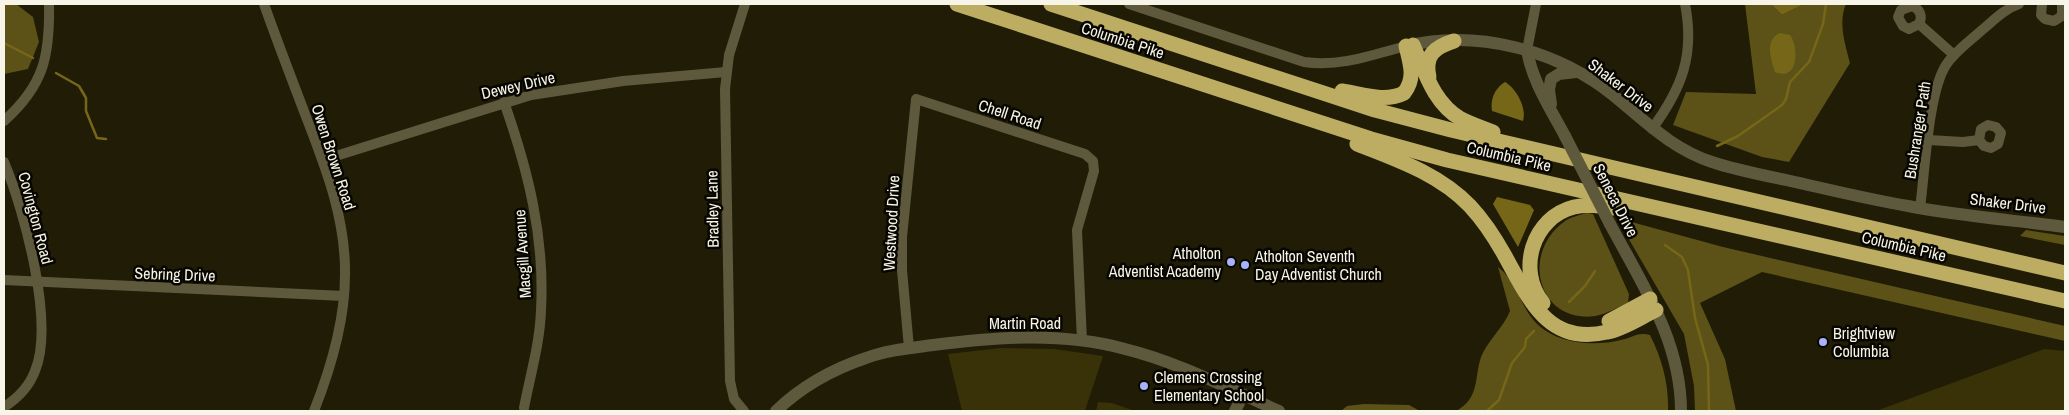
<svg xmlns="http://www.w3.org/2000/svg" width="2069" height="415" viewBox="0 0 2069 415" font-family="'Archivo Narrow',sans-serif">
<style>
.green{fill:#393108}
.forest{fill:#5c5117}
.water{fill:#766718}
.lines{fill:none;stroke-linecap:round;stroke-linejoin:round}
.stream{stroke:#766718;stroke-width:2.5}
.minor{stroke:#5e583c;stroke-width:10}
.tertiary{stroke:#5e583c;stroke-width:12}
.motorway{stroke:#bcad63;stroke-width:15}
.tertiary-bridge{stroke:#5e583c;stroke-width:12}
.poi-dot{fill:#a7b1fc;stroke:#080601;stroke-width:2}
.labels{text-anchor:middle;dominant-baseline:central;stroke-width:5;stroke-linejoin:round;paint-order:stroke}
.street-label{font-size:16px;fill:#f7f5e7;stroke:#080601}
.poi-label{font-size:16px;fill:#f7f5e7;stroke:#080601;text-anchor:start}
</style>
<rect width="100%" height="100%" fill="#201c06"/>
<g class="green">
<path d="M1000,348L1054,349L1103,356L1085,411H962L948,354Z"/>
<path d="M2044,349L2065,351V411H1876Z"/>
<path d="M1098,402L1112,403L1135,411H1096Z"/>
</g>
<g class="forest">
<path d="M4,4H16L33,17L39,42L28,69L4,74Z"/>
<path d="M1745,4H1771L1782,15L1804,4H1846C1838,22 1845,44 1850,63L1789,162L1762,157L1673,125L1686,92L1756,94Z"/>
<path d="M1587,213L1593,214L1629,294L1628,303C1618,307 1607,314 1595,316C1539,324 1519,254 1565,221C1571,217 1580,215 1587,213Z"/>
<path d="M1628,221L1723,247L2065,326V341L1762,272L1700,303L1725,359L1736,411H1695L1694,386L1684,334L1623,229Z"/>
<path d="M2026,230L2065,236V245L2020,236Z"/>
<path d="M1498,267C1517,281 1520,307 1537,324C1559,345 1597,347 1625,339C1635,336 1638,332 1650,335C1662,359 1669,384 1668,411H1456C1480,398 1474,378 1481,357C1488,340 1503,328 1510,311Z"/>
<path d="M1364,404L1409,405L1420,411H1341L1347,406Z"/>
</g>
<g class="water">
<path d="M1771,4H1804L1782,15Z"/>
<path d="M1780,33L1790,35C1799,47 1799,82 1775,72C1771,59 1764,40 1780,33Z"/>
<path d="M1505,82C1516,88 1527,108 1523,121L1492,111C1490,99 1495,88 1505,82Z"/>
<path d="M1497,197L1530,205L1534,210L1518,247L1493,204Z"/>
</g>
<g class="lines">
<g class="stream">
<path d="M4,43L33,58"/>
<path d="M56,73L79,86L86,98V111L97,138L106,139"/>
<path d="M1717,146L1738,136L1782,105L1786,99L1790,82L1809,62L1823,24L1826,4"/>
<path d="M1665,245L1682,257L1688,270L1695,318L1708,365L1709,411"/>
<path d="M1569,302L1585,286L1595,271"/>
<path d="M1487,411L1499,400L1512,363L1525,347L1526,339L1534,331"/>
</g>
<g class="minor">
<path d="M264,4C277,41 291,77 305,114C325,166 346,218 345,275C345,322 331,368 314,411"/>
<path d="M1129,4L1304,62C1341,67 1372,55 1406,46"/>
<path d="M2042,4L2041,15L2045,19L2054,21L2062,16V4"/>
<path d="M1919,24L1909,29L1903,26L1898,17L1901,10L1912,6C1920,9 1923,16 1919,24L1954,55"/>
<path d="M1527,50L1536,4"/>
<path d="M504,102C528,170 545,237 541,310C540,343 530,376 524,408"/>
<path d="M4,121C44,85 50,56 49,4"/>
<path d="M1652,129C1682,88 1695,55 1685,4"/>
<path d="M1929,140L1963,142L1979,140L1984,146L1991,148L1998,144L2001,133L1996,127L1988,125L1981,129L1979,140"/>
<path d="M323,160L531,95L623,81L726,72"/>
<path d="M4,162C24,209 55,323 35,371C29,387 18,398 4,407"/>
<path d="M1920,208C1925,172 1928,93 1946,65C1955,51 1970,41 1982,30C1994,20 2004,9 2019,4"/>
<path d="M4,280L344,296"/>
<path d="M909,348L902,270V237L916,99L1085,154L1093,161L1094,171L1077,230L1082,341"/>
<path d="M744,411L734,399L730,381L725,89L729,55L745,4"/>
</g>
<g class="tertiary">
<path d="M1406,46C1478,29 1556,50 1613,95C1645,121 1672,149 1712,162C1742,172 1774,177 1804,184C1839,192 1873,200 1908,206C1960,216 2013,220 2065,227"/>
<path d="M1527,50C1532,81 1550,108 1565,136"/>
<path d="M1551,104L1549,90L1551,79L1559,74L1576,72"/>
<path d="M1610,224C1642,284 1681,341 1681,411"/>
<path d="M776,411C801,387 833,369 866,358C887,350 911,348 933,345C997,337 1062,332 1125,349C1178,362 1229,389 1279,411"/>
<path d="M1235,411L1243,395"/>
</g>
<g class="motorway">
<path d="M957,4L1371,139L1447,160L2065,301"/>
<path d="M1051,4L1375,110L1451,130L2065,273"/>
<path d="M1413,45C1425,72 1434,104 1461,119C1471,124 1482,128 1493,132"/>
<path d="M1429,77C1424,55 1435,47 1454,41"/>
<path d="M1342,91C1362,94 1385,103 1404,93C1416,78 1410,63 1406,46"/>
<path d="M1357,144C1398,160 1439,174 1470,206C1484,221 1495,238 1505,256C1529,299 1548,346 1607,332C1624,329 1641,317 1656,310"/>
<path d="M1543,303C1516,270 1533,217 1574,207C1587,204 1600,206 1613,208"/>
<path d="M1609,321L1650,299"/>
</g>
<path class="tertiary-bridge" d="M1565,136L1610,224"/>
</g>
<g class="poi-dot">
<circle cx="1231" cy="262" r="5"/>
<circle cx="1245" cy="265" r="5"/>
<circle cx="1823" cy="342" r="5"/>
<circle cx="1144" cy="386" r="5"/>
</g>
<g class="labels">
<g class="street-label">
<text transform="translate(1123 40) rotate(18)">Columbia Pike</text>
<text transform="translate(518 85) rotate(-13)">Dewey Drive</text>
<text transform="translate(1621 85) rotate(37)">Shaker Drive</text>
<text transform="translate(1010 114) rotate(18)">Chell Road</text>
<text transform="translate(1917 130) rotate(-81)">Bushranger Path</text>
<text transform="translate(1509 156) rotate(13)">Columbia Pike</text>
<text transform="translate(334 157) rotate(72)">Owen Brown Road</text>
<text transform="translate(1616 200) rotate(63)">Seneca Drive</text>
<text transform="translate(2008 203) rotate(7)">Shaker Drive</text>
<text transform="translate(712 209) rotate(-91)">Bradley Lane</text>
<text transform="translate(36 218) rotate(75)">Covington Road</text>
<text transform="translate(891 223) rotate(-87)">Westwood Drive</text>
<text transform="translate(1904 246) rotate(13)">Columbia Pike</text>
<text transform="translate(522 254) rotate(-94)">Macgill Avenue</text>
<text transform="translate(175 274) rotate(2)">Sebring Drive</text>
<text x="1025" y="323">Martin Road</text>
</g>
<g class="poi-label">
<text x="1221" y="253" text-anchor="end">Atholton<tspan x="1221" dy="18">Adventist Academy</tspan></text>
<text x="1255" y="256">Atholton Seventh<tspan x="1255" dy="18">Day Adventist Church</tspan></text>
<text x="1833" y="333">Brightview<tspan x="1833" dy="18">Columbia</tspan></text>
<text x="1154" y="377">Clemens Crossing<tspan x="1154" dy="18">Elementary School</tspan></text>
</g>
</g>
<rect width="2069" height="415" fill="none" stroke="#f7f5e7" stroke-width="10"/>
</svg>
